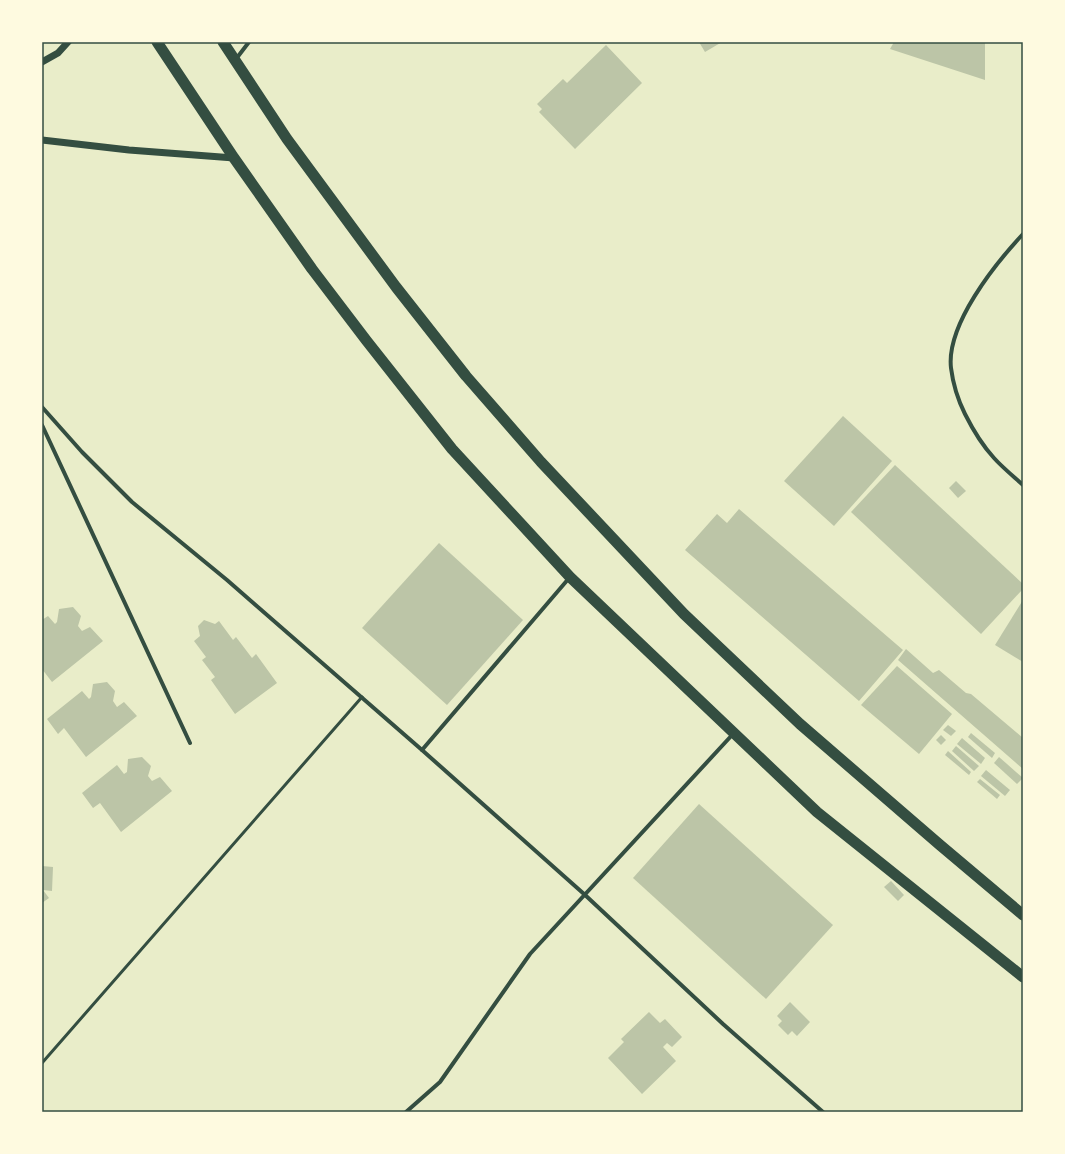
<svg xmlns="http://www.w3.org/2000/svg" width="1065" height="1154" viewBox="0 0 1065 1154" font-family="'Nunito Sans',sans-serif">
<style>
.building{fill:#bcc5a7}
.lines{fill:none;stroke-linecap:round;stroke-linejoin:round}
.service{stroke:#344e41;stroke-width:3}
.minor{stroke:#344e41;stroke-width:4}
.tertiary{stroke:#344e41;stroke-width:7}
.trunk{stroke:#344e41;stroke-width:11}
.neatline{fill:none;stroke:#344e41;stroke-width:1.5}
</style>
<rect width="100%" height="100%" fill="#e9edc9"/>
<g class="building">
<path d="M699,42H722L705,52Z"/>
<path d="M894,42H985V80L890,49Z"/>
<path d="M606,45L642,83L575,149L539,112L542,109L537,104L563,79L567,83Z"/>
<path d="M843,416L892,461L834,526L784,481Z"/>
<path d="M895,465L1023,584V589L981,634L851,512Z"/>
<path d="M956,481L966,491L958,498L949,488Z"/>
<path d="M739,509L903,650L859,701L685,550L717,514L727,523Z"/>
<path d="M439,543L523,620L447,705L362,628Z"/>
<path d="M1023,600V662L995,645Z"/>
<path d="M73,607L81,616L78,626L82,631L90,627L103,641L52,682L42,669V620L48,616L55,624L57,622L59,609Z"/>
<path d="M204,620L215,624L219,621L233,640L236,637L252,658L256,654L277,683L235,714L211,680L215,677L202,660L206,657L194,641L200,636L198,626Z"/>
<path d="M906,649L933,673L939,670L966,693L971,694L1023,738V769L898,660Z"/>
<path d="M897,666L952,714L919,754L861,705Z"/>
<path d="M107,682L115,691L113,701L117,707L124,702L137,716L86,757L64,728L58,734L47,719L82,691L89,699L91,697L93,684Z"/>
<path d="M948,725L956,731L951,736L943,730Z"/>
<path d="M971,733L995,753L992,758L968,737Z"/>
<path d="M941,735L946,740L941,745L936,740Z"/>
<path d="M962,738L985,758L981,764L957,744Z"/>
<path d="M956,746L979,766L974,771L952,751Z"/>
<path d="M948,751L971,772L969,775L945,755Z"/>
<path d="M142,757L151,766L148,776L152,781L160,777L172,791L121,832L100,803L93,808L82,793L117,765L124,774L127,772L128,759Z"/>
<path d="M999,757L1023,778L1017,784L994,763Z"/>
<path d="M986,770L1010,790L1005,796L981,776Z"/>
<path d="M980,779L1000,795L997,799L977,782Z"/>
<path d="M699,804L833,925L766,999L633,878Z"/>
<path d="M42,866L53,867L52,891L43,890L49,898L42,903Z"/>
<path d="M891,881L904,895L898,901L884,887Z"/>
<path d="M790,1002L810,1022L797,1036L792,1031L788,1035L778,1025L782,1021L777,1016Z"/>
<path d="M649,1012L660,1023L665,1019L682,1037L672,1047L667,1043L663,1047L676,1061L642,1094L608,1058L624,1042L621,1039Z"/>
</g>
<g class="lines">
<path class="service" d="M42,1063L362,697"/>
<g class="minor">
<path d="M236,59L249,42"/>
<path d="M1023,234C995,264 946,325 951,368C953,384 958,400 965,414C973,430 982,445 994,458C1002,467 1013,476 1023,485"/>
<path d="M42,407L82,452L132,502L227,580L422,750L584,894L723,1024L823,1112"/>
<path d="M42,425L190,743"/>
<path d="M422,750L570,577"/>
<path d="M406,1112L440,1082L530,954L733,734"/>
</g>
<g class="tertiary">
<path d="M42,62L58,53L68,42"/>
<path d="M42,140L129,150L234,158"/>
</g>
<g class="trunk">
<path d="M157,42L234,158L312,269L366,340L452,449L570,577L817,812L1023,977"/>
<path d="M223,42L287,139L396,287L466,376L541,462L684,614L800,724L940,845L1023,915"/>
</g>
</g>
<rect width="1065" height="1154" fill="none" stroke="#fefae0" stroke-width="86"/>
<rect x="43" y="43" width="979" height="1068" class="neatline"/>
</svg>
